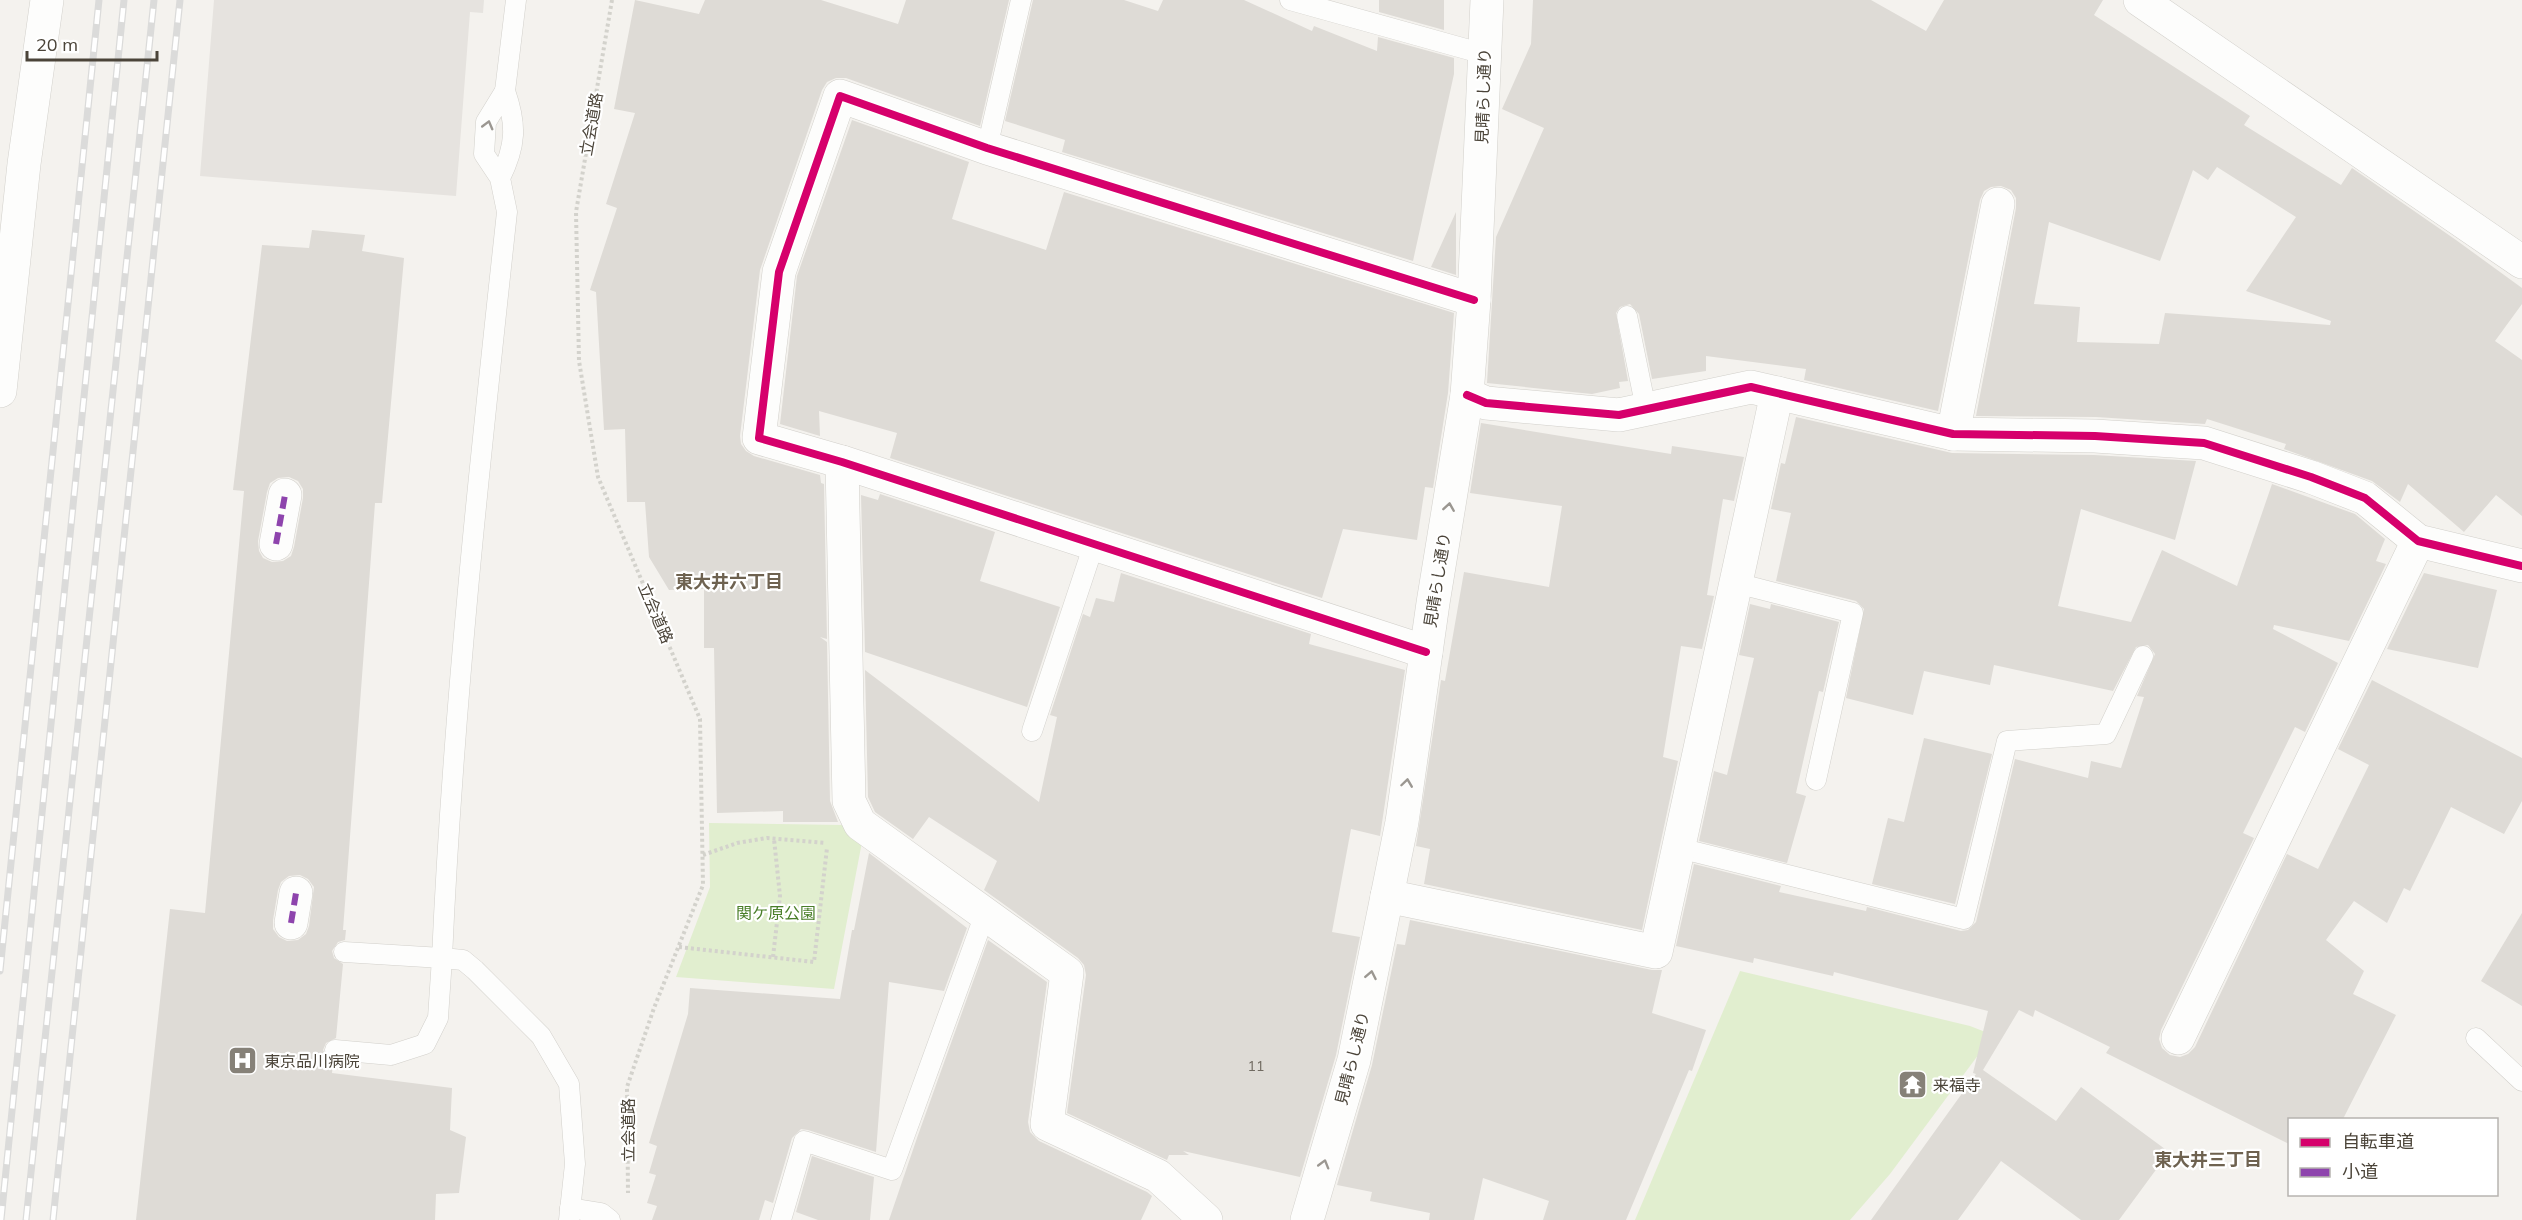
<svg xmlns="http://www.w3.org/2000/svg" width="2522" height="1220" viewBox="0 0 2522 1220" font-family="Mulish,'Noto Sans JP',sans-serif">
<style>
.green{fill:#e1eecf}
.parking{fill:#e6e3df}
.building{fill:#dedbd6;fill-rule:evenodd}
.lines{fill:none;stroke-linecap:round;stroke-linejoin:round}
.lane-casing{stroke:#d2d0cb;stroke-width:21}
.street-casing{stroke:#d2d0cb;stroke-width:34}
.path{stroke:#d3d2cc;stroke-width:4;stroke-dasharray:3 3;stroke-linecap:butt}
.lane{stroke:#fdfdfc;stroke-width:20}
.street{stroke:#fdfdfc;stroke-width:33}
.rail-casing{stroke:#dbdbda;stroke-width:7}
.rail{stroke:#fff;stroke-width:4.5;stroke-dasharray:14;stroke-linecap:butt}
.quiet{stroke:#8e44ad;stroke-width:6;stroke-dasharray:12 6;stroke-linecap:butt}
.cycleway-casing{stroke:#fff;stroke-width:11}
.cycleway{stroke:#d6006c;stroke-width:8}
.oneway{stroke:#9b9791}
.labels{text-anchor:middle;dominant-baseline:central;stroke-width:4.5;stroke-linejoin:round;paint-order:stroke}
.number-label{font-size:14px;fill:#706a61}
.street-label{font-size:16px;fill:#4b4439;stroke:#fff}
.park-label{font-size:16px;fill:#4a7f2a;stroke:#fff}
.poi-label{font-size:16px;fill:#4b4439;stroke:#fff;text-anchor:start}
.neighbourhood-label{font-size:18px;font-weight:bold;fill:#6e6250;stroke:#fff}
</style>
<rect width="100%" height="100%" fill="#f4f2ee"/>
<g class="green">
<path d="M709,823L842,825L862,842L834,989L676,977L710,887Z"/>
<path d="M1740,971L1970,1026L1993,1035L1890,1174L1850,1220H1635Z"/>
</g>
<path class="parking" d="M214,0H484L483,13L470,12L456,196L200,176Z"/>
<g class="building">
<path d="M635,0L699,14L705,0H821L898,24L906,0H1009L980,126L846,78H836L827,82L822,90L760,270L740,436L741,444L746,451L754,456L820,475L821,483L824,484L827,639L820,637L827,642L830,801L838,822H783V811L717,813L714,648H704V589L669,590L649,557L645,502H627L625,429L604,430L596,292L590,290L617,208L606,204L635,113L614,109Z"/>
<path d="M1033,0H1124L1158,11L1163,0H1244L1312,31L1314,26L1377,51L1378,37L1454,58V74L1413,261L1062,152L1065,140L1005,121Z"/>
<path d="M1379,0H1444V30L1379,12Z"/>
<path d="M1533,0H1871L1926,31L1944,0H2103L2094,15L2250,116L2244,125L2341,185L2352,168L2456,240L2522,288V304L2495,341L2522,360V516L2496,495L2464,532L2408,484L2400,502L2372,481L2284,449L2286,444L2207,419L2205,424L2096,417L1976,416L2016,208V198L2011,190L2001,186L1991,187L1984,191L1980,200L1938,411L1804,380L1806,369L1706,356V371L1652,379L1639,314L1630,304L1620,307L1616,313L1628,381L1619,382L1620,388L1592,394L1487,383L1496,237L1544,128L1502,109L1531,44ZM2217,167L2296,217L2246,291L2331,321L2330,325L2165,313L2159,344L2077,342L2080,307L2034,304L2049,222L2160,261L2193,170L2208,180Z"/>
<path d="M852,120L969,162L952,219L1046,250L1064,192L1454,313L1448,393L1433,488L1425,487L1417,540L1343,529L1322,598L890,458L897,433L819,411L820,436L780,424L797,276Z"/>
<path d="M1456,212V275L1431,267Z"/>
<path d="M312,230L365,235L362,251L404,258L382,503H375L343,930H346L345,940L338,942L332,951L334,958L343,964L336,1038L326,1043L323,1050L328,1059L333,1062L332,1073L452,1088L450,1130L466,1137L459,1193L436,1194L435,1220H136L170,909L205,913L244,491L233,490L262,245L309,248ZM289,477L298,481L303,489V498L294,547L291,556L283,561L272,562L263,558L259,551L258,541L267,492L270,483L278,478ZM300,875L308,879L314,887L309,926L306,934L298,940L287,941L279,937L273,929V920L278,890L281,882L289,876Z"/>
<path d="M1796,417L1952,453L2094,455L2196,461L2175,540L2081,509L2058,606L2131,622L2162,550L2237,586L2272,484L2355,514L2385,539L2376,561L2386,564L2349,641L2274,625L2273,629L2338,663L2305,732L2295,727L2243,833L2254,838L2161,1030L2159,1039L2162,1048L2170,1055L2180,1057L2188,1054L2195,1047L2287,854L2318,869L2369,765L2338,749L2372,680L2522,758V801L2504,834L2451,807L2410,891L2404,888L2387,923L2354,901L2326,940L2364,971L2353,994L2396,1015L2343,1119H2289V1144L2106,1053L2110,1047L2035,1010L2033,1017L2019,1010L1983,1070L2056,1121L2081,1087L2169,1152L2119,1220H2081L2001,1161L1958,1220H1871L1976,1074L1973,1073L1988,1011L1834,972L1833,976L1754,958L1753,963L1676,946L1694,864L1781,886L1779,892L1866,911L1867,907L1961,931L1968,930L1976,922L2015,759L2088,778L2091,761L2121,768L2144,697L2137,696L2155,654L2148,645L2136,647L2113,691L1994,665L1990,685L1924,671L1913,715L1846,698L1864,609L1856,601L1776,581L1791,513L1771,509L1781,463L1785,464Z"/>
<path d="M1481,423L1671,454L1672,446L1744,457L1734,501L1723,499L1707,595L1714,596L1702,649L1681,646L1663,757L1678,761L1642,930L1424,884L1430,849L1416,846L1441,680L1445,681L1464,572L1549,587L1562,506L1470,493Z"/>
<path d="M880,494L995,532L980,581L1060,607L1027,707L865,652L861,495L878,500Z"/>
<path d="M1121,573L1311,634L1309,644L1405,670L1380,836L1351,829L1332,932L1360,937L1336,1055L1300,1177L1183,1151L1189,1155H1169L1167,1160L1067,1113L1086,975L1084,965L1078,958L984,890L997,861L929,817L913,839L875,812L868,797L865,670L1039,802L1057,717L1050,715L1083,614L1090,617L1096,598L1114,602Z"/>
<path d="M2424,573L2497,590L2478,668L2387,649Z"/>
<path d="M1750,604L1770,609L1771,604L1839,622L1823,692L1819,691L1796,793L1806,796L1787,863L1699,841L1714,771L1727,775L1754,658L1739,655Z"/>
<path d="M1924,738L1992,754L1955,904L1872,884L1888,818L1904,822Z"/>
<path d="M869,853L967,928L944,991L889,982L876,1152L808,1130L801,1129L792,1138L773,1203L765,1200L759,1220H652L657,1206L647,1203L656,1175L649,1173L657,1146L649,1143L688,1014L690,988L840,999L852,930H854Z"/>
<path d="M2522,913V1006L2481,981Z"/>
<path d="M1410,920L1652,970H1662L1652,1013L1706,1030L1692,1071L1689,1070L1626,1220H1543L1549,1201L1483,1178L1474,1220H1429L1430,1213L1370,1201L1372,1192L1337,1185L1372,1065L1397,944L1405,945Z"/>
<path d="M988,940L1047,982L1028,1122L1030,1132L1039,1141L1147,1192L1152,1196L1141,1220H889L917,1138Z"/>
<path d="M812,1156L874,1177L870,1220H818L796,1212Z"/>
</g>
<g class="lines">
<defs>
<g id="lane">
<path d="M1290,0L1484,54"/>
<path d="M505,91L516,0"/>
<path d="M987,148L1021,0"/>
<path d="M500,178C516,146 517,125 505,91L486,122L484,154L500,178L507,212C480,460 453,708 442,958L463,960L475,970L541,1036L569,1084L575,1164L569,1220"/>
<path d="M1627,316L1646,409"/>
<path d="M1736,583L1853,613L1816,780"/>
<path d="M1032,731L1094,544"/>
<path d="M1679,848L1964,919L2007,741L2106,734L2143,656"/>
<path d="M2476,1038L2522,1081"/>
<path d="M335,1050L391,1055L425,1044L438,1018L442,958L344,952"/>
<path d="M570,1208L601,1213L610,1220"/>
<path d="M781,1220L804,1141L892,1170L985,914"/>
</g>
<g id="street">
<path d="M2140,0L2522,262"/>
<path d="M0,391L24,164L47,0"/>
<path d="M1467,395L1486,403L1619,415L1751,387L1953,434L2095,436L2204,443L2311,477L2365,498L2418,541L2522,566"/>
<path d="M1953,434L1998,204"/>
<path d="M842,462L849,801L860,824L1067,973L1047,1124L1158,1176L1206,1220"/>
<path d="M276,544L285,495"/>
<path d="M1426,652L842,462L759,438L779,272L840,96L987,148L1474,300"/>
<path d="M1387,896L1656,952L1777,393"/>
<path d="M291,923L296,893"/>
<path d="M2178,1038L2418,541"/>
<path d="M1307,1220L1354,1060L1402,822L1433,603L1467,395L1474,300L1487,0"/>
</g>
</defs>
<use href="#lane" class="lane-casing"/>
<use href="#street" class="street-casing"/>
<g class="path">
<path d="M612,0L576,212L579,361L598,477L700,719L703,885L654,1008L627,1087L628,1193"/>
<path d="M703,855L737,843L767,838L826,843"/>
<path d="M679,947L814,962L827,848"/>
<path d="M773,957L780,896L774,839"/>
</g>
<use href="#lane" class="lane"/>
<use href="#street" class="street"/>
<defs>
<g id="rail">
<path d="M0,971L99,0"/>
<path d="M1,1220L124,0"/>
<path d="M26,1220L154,0"/>
<path d="M53,1220L180,0"/>
</g>
</defs>
<use href="#rail" class="rail-casing"/>
<use href="#rail" class="rail"/>
<g class="quiet">
<path d="M276,544L285,495"/>
<path d="M291,923L296,893"/>
</g>
<defs>
<g id="cycleway">
<path d="M1467,395L1486,403L1619,415L1751,387L1953,434L2095,436L2204,443L2311,477L2365,498L2418,541L2522,566"/>
<path d="M1426,652L842,462L759,438L779,272L840,96L987,148L1474,300"/>
</g>
</defs>
<use href="#cycleway" class="cycleway-casing"/>
<use href="#cycleway" class="cycleway"/>
</g>
<defs><path id="oneway-chevron" d="M-2-3.5L2.5 0L-2 3.5" fill="none" stroke-width="1.6" stroke-linecap="round" stroke-linejoin="round" transform="scale(1.5)"/></defs>
<g class="oneway">
<use href="#oneway-chevron" transform="translate(488 125) rotate(-75)"/>
<use href="#oneway-chevron" transform="translate(1449 507) rotate(-81)"/>
<use href="#oneway-chevron" transform="translate(1407 783) rotate(-82)"/>
<use href="#oneway-chevron" transform="translate(1371 975) rotate(-79)"/>
<use href="#oneway-chevron" transform="translate(1324 1164) rotate(-74)"/>
</g>
<defs>
<symbol id="hospital-square" viewBox="-11 -11 22 22"><rect x="-9" y="-9" width="18" height="18" rx="4" fill="#868178" stroke="#fff"/><path d="M-5-5h3v3.5h4V-5h3V5h-3V1.5h-4V5h-3Z" fill="#fff"/></symbol>
<symbol id="temple-square" viewBox="-11 -11 22 22"><rect x="-9" y="-9" width="18" height="18" rx="4" fill="#868178" stroke="#fff"/><path d="M0-6L5-2H3V0L6.5 2.5H4V6H1.5V3h-3V6H-4V2.5H-6.5L-3 0V-2H-5Z" fill="#fff"/></symbol>
</defs>
<g fill-rule="evenodd">
<use href="#hospital-square" x="226" y="1044" width="33" height="33"/>
<use href="#temple-square" x="1896" y="1068" width="33" height="33"/>
</g>
<g class="labels">
<g class="number-label">
<text x="1256" y="1066">11</text>
</g>
<g class="street-label">
<text transform="translate(1483 96) rotate(-88)">見晴らし通り</text>
<text transform="translate(591 124) rotate(-80)">立会道路</text>
<text transform="translate(1437 580) rotate(-81)">見晴らし通り</text>
<text transform="translate(656 613) rotate(67)">立会道路</text>
<text transform="translate(1352 1058) rotate(-76)">見晴らし通り</text>
<text transform="translate(628 1130) rotate(-90)">立会道路</text>
</g>
<g class="park-label">
<text x="776" y="913">関ケ原公園</text>
</g>
<g class="poi-label">
<text x="264" y="1061">東京品川病院</text>
<text x="1933" y="1085">来福寺</text>
</g>
<g class="neighbourhood-label">
<text x="729" y="581">東大井六丁目</text>
<text x="2208" y="1159">東大井三丁目</text>
</g>
</g>
<rect x="2288" y="1118" width="210" height="78" fill="#ffffff" stroke="#b7b4b0" stroke-width="1.5"/>
<rect x="2300" y="1138" width="30" height="9" fill="#d6006c" stroke="#b7b4b0" stroke-width="1.5"/>
<text x="2342" y="1148" font-size="18" fill="#4b4439">自転車道</text>
<rect x="2300" y="1168" width="30" height="9" fill="#8e44ad" stroke="#b7b4b0" stroke-width="1.5"/>
<text x="2342" y="1178" font-size="18" fill="#4b4439">小道</text>
<path d="M27 51v9h130v-9" fill="none" stroke="#4b4439" stroke-width="3"/>
<text x="36" y="51" font-size="18" fill="#4b4439" stroke="#ffffff" stroke-width="4.5" paint-order="stroke">20 m</text>
</svg>
